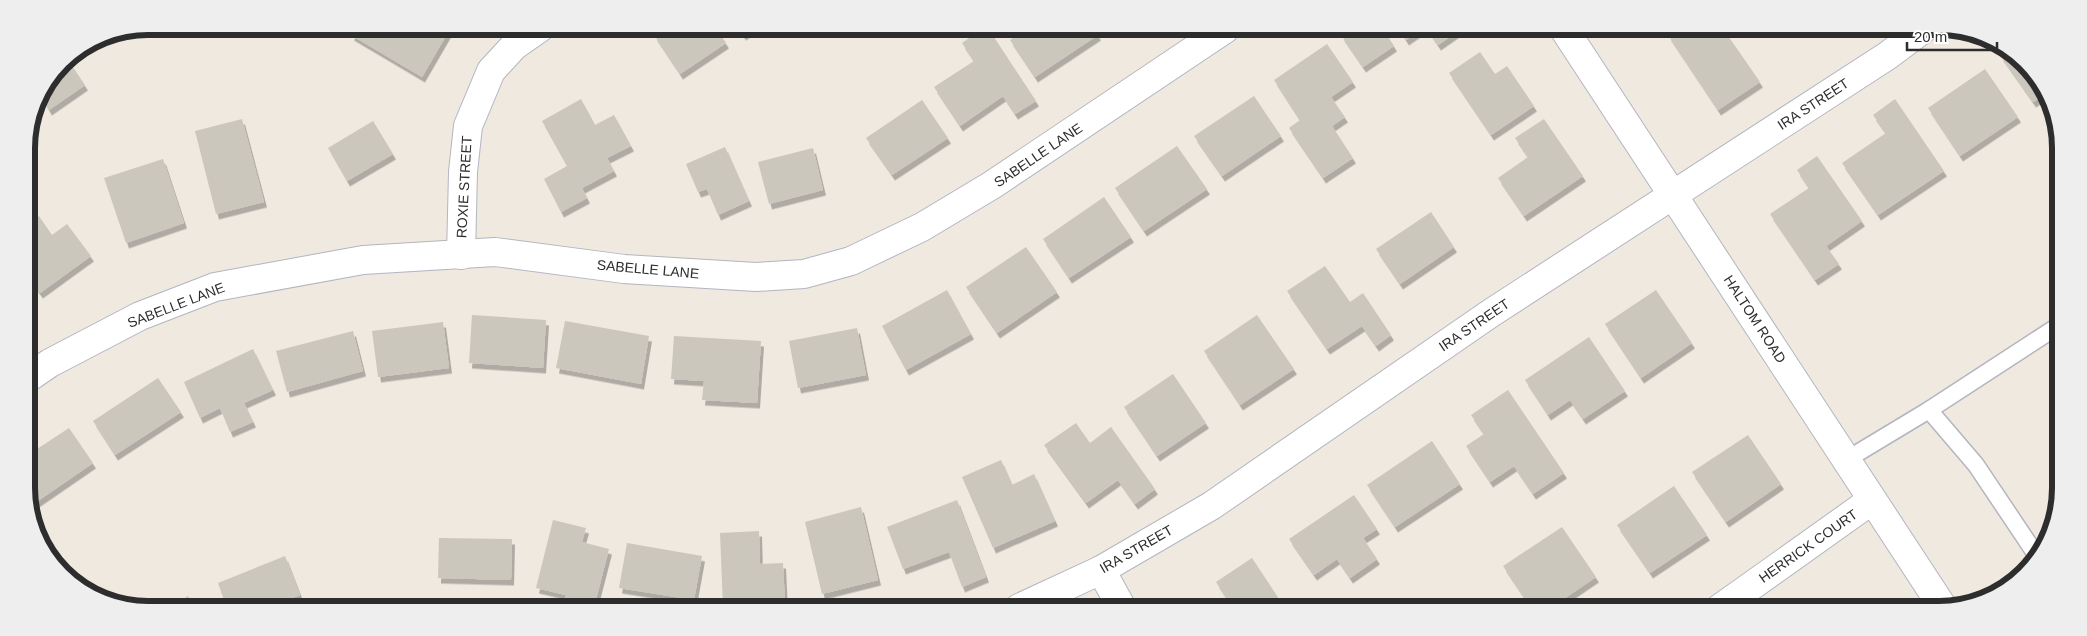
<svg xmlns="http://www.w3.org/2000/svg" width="2087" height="636" viewBox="0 0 2087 636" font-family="Helvetica,sans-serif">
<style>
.building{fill:#cbc7bd;filter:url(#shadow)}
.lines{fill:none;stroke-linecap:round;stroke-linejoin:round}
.lane-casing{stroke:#b3b5c1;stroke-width:19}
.street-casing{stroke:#b3b5c1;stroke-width:30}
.secondary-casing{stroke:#b3b5c1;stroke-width:30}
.lane{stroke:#fff;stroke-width:16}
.street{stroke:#fff;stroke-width:28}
.secondary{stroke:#fff;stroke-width:28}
.labels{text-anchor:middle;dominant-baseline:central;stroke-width:4.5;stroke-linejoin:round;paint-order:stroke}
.street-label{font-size:14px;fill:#2d2d2d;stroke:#fff}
.rim{fill:none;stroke:#2d2d2d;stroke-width:6}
</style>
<defs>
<filter id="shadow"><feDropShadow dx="3" dy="5.5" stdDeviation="0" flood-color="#0004"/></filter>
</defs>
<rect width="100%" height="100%" fill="#efe9df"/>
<g class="building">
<path d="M356,27H451L422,77L351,35Z"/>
<path d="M666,27L716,28L726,43L680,74L654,35Z"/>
<path d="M738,28H754L743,35Z"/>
<path d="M983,28H988L1036,101L1015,114L1003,96L960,126L934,87L974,61L962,43Z"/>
<path d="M1027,28H1093L1098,35L1035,77L1010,40Z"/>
<path d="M1351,29H1383L1394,46L1363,67L1341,35Z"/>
<path d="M1399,29H1422L1406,40Z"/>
<path d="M1427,29H1461L1438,45Z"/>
<path d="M1676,30H1724L1760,82L1718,110L1668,35Z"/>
<path d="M1327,44L1353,82L1331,97L1345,117L1332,126L1353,158L1323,178L1289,128L1300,120L1274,80Z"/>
<path d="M2006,51L2025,62L2043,96L2033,102L2000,55Z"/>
<path d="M1480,52L1495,74L1507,66L1534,106L1491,135L1449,73Z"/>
<path d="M68,60L85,85L49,110L40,95L59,67Z"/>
<path d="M1985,69L2018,117L1960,156L1928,108Z"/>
<path d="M1254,96L1281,136L1222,176L1194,136Z"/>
<path d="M581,99L595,125L614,115L631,146L607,158L614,171L582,188L587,198L561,212L544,179L567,166L542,121Z"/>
<path d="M1895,99L1944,171L1878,215L1842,163L1886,133L1873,115Z"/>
<path d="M922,100L948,138L892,175L866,138Z"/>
<path d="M242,119L264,202L216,214L195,131Z"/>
<path d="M1544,119L1583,176L1524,216L1498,178L1528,157L1515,138Z"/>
<path d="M373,121L393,154L347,181L328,148Z"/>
<path d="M1177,146L1207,189L1144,231L1115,188Z"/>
<path d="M725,147L749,201L718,215L707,189L698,192L686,164Z"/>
<path d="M813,148L823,190L769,204L758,162Z"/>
<path d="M1817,156L1862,221L1826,246L1839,264L1815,280L1770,214L1809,188L1797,170Z"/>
<path d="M163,159L184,223L126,243L104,178Z"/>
<path d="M1104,197L1131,237L1069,278L1043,239Z"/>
<path d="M1431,212L1454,247L1400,284L1376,249Z"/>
<path d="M39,216L52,235L67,224L91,256L40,293L27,276V225Z"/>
<path d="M1026,247L1057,292L997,333L966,287Z"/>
<path d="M1325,266L1350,302L1363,293L1391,335L1376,346L1362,326L1327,349L1287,291Z"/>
<path d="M947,290L971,334L906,370L882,326Z"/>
<path d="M1656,290L1692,343L1641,378L1605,324Z"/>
<path d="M472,315L546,320L543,368L469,363Z"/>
<path d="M1257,315L1294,369L1240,405L1204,351Z"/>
<path d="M565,321L649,336L641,384L556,368Z"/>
<path d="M443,322L449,368L378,377L372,331Z"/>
<path d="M857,328L866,375L798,388L789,341Z"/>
<path d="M353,331L363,371L287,392L276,351Z"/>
<path d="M674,336L761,341L757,403L702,400L704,381L671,379Z"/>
<path d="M1589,337L1625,391L1583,419L1570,400L1548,415L1525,380Z"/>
<path d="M253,349L273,390L244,403L253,422L230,432L220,408L200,418L184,382Z"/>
<path d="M1173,374L1206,423L1157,456L1124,407Z"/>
<path d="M158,378L181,412L115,455L93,421Z"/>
<path d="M1508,390L1564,473L1533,494L1514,466L1490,482L1466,446L1484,434L1471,415Z"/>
<path d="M1076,423L1090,443L1111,427L1155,489L1135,504L1118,480L1086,503L1044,445Z"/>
<path d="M69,428L93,463L29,507L28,455Z"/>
<path d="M1748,435L1781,484L1726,522L1692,472Z"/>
<path d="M1432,441L1460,484L1395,527L1367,485Z"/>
<path d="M1001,460L1012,485L1034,474L1055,521L993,548L962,477Z"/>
<path d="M1674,486L1707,535L1650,573L1617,525Z"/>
<path d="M1354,495L1377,529L1363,538L1377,559L1350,578L1337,559L1314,575L1289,539Z"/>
<path d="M957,500L986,577L962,587L949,552L903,569L887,527Z"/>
<path d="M861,507L878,580L822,594L805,522Z"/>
<path d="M553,520L586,528L582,542L609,549L594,607H563L566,595L536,588Z"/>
<path d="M1562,527L1596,577L1549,609H1532L1503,566Z"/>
<path d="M759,531L760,564L783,563L785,605L723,607L720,533Z"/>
<path d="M439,538L512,539L511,580L438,578Z"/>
<path d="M627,543L702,556L694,600L619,588Z"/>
<path d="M285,556L300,595L271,606H226L218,583Z"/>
<path d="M1252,558L1285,608H1220L1229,602L1216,582Z"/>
<path d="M188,596L194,606H173Z"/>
</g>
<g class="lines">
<defs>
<g id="lane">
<path d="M1929,410L2058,326"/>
<path d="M1846,460L1929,410L1976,465L2035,553"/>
</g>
<g id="street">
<path d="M461,255L463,172L468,126L491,71L514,46L541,27"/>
<path d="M28,378L50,363L140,316L215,287L363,260L495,252L624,269L756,277L804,274L851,261L922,227L992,185L1225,29"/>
<path d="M1101,570L1122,608"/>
<path d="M1019,608L1101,570L1211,506L1491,313L1887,56L1922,30"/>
<path d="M1719,609L1872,500"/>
</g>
<path id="secondary" d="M1564,29L1944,609"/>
</defs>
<use href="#lane" class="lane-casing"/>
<use href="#street" class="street-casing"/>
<use href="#secondary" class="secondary-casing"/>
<use href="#lane" class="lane"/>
<use href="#street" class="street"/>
<use href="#secondary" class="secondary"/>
</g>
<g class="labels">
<g class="street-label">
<text transform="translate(1813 104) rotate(-33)">IRA STREET</text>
<text transform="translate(1038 155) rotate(-34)">SABELLE LANE</text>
<text transform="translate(464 187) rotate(-87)">ROXIE STREET</text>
<text transform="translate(648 269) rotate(5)">SABELLE LANE</text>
<text transform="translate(176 305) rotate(-21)">SABELLE LANE</text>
<text transform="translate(1755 319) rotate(57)">HALTOM ROAD</text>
<text transform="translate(1474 325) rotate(-34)">IRA STREET</text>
<text transform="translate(1808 546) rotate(-35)">HERRICK COURT</text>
<text transform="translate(1136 549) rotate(-30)">IRA STREET</text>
</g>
</g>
<path d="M0 0H2087V636H0ZM148 35H1939A113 113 0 0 1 2052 148V488A113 113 0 0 1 1939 601H148A113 113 0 0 1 35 488V148A113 113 0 0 1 148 35Z" fill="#eee" fill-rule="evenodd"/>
<path class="rim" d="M148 35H1939A113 113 0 0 1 2052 148V488A113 113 0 0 1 1939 601H148A113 113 0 0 1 35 488V148A113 113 0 0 1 148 35Z"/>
<path d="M1907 42v8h90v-8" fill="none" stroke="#2d2d2d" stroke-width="2.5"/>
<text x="1914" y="42" font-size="15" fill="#2d2d2d" stroke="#ffffff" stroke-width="4" paint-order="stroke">20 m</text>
</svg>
